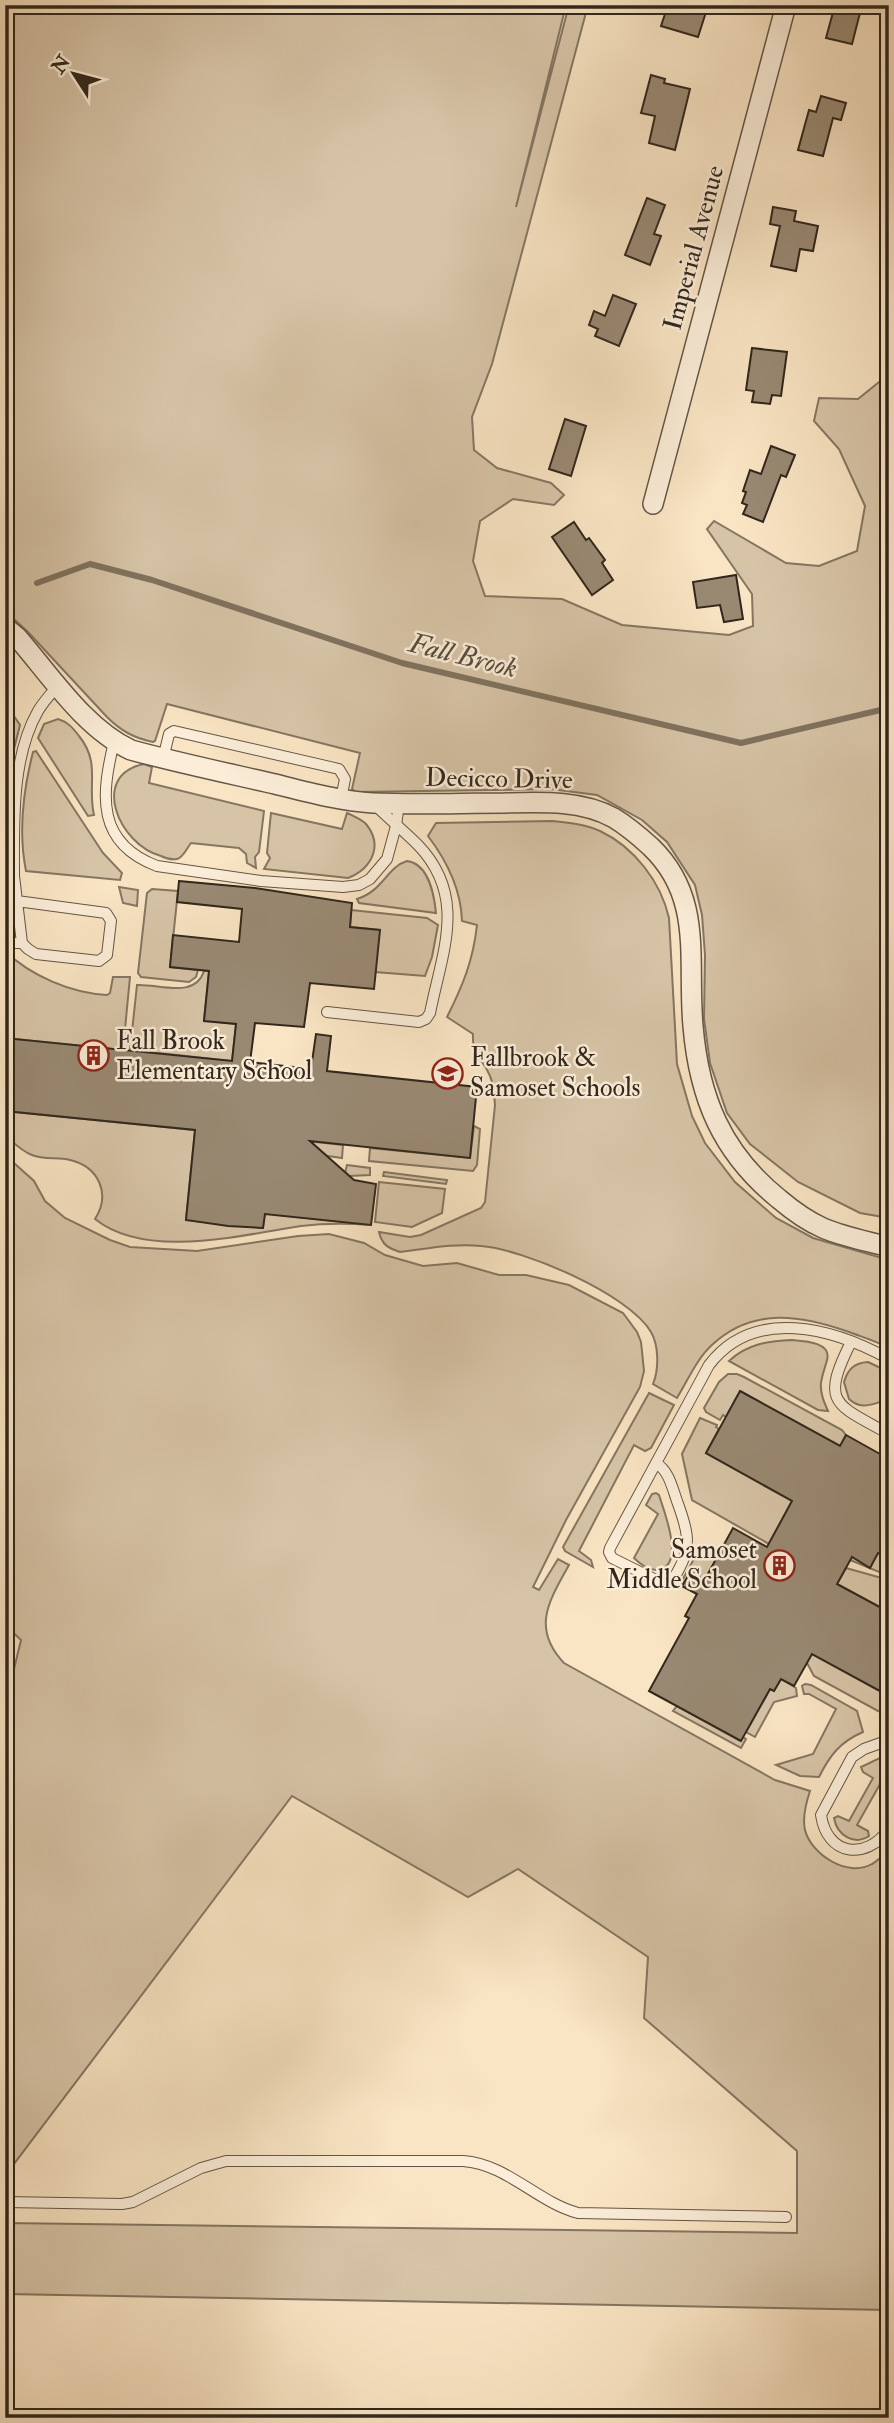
<svg xmlns="http://www.w3.org/2000/svg" width="894" height="2423" viewBox="0 0 894 2423" font-family="'IM FELL Double Pica',serif">
<style>
.green{fill:#d7c4a7;stroke:#847662;stroke-width:2}
.lines{fill:none;stroke-linecap:round;stroke-linejoin:round}
.stream{stroke:#80725f;stroke-width:6}
.building{fill:#998973;stroke:#31271d;stroke-width:2}
.service-casing{stroke:#635646;stroke-width:12}
.minor-casing{stroke:#635646;stroke-width:22}
.service{stroke:#fbedd8;stroke-width:10}
.minor{stroke:#fbedd8;stroke-width:19}
.labels{text-anchor:middle;dominant-baseline:central;stroke-width:5;stroke-linejoin:round;paint-order:stroke}
.street-label{font-size:26px;fill:#31271d;stroke:#fbedd8}
.poi-label{font-size:26px;fill:#31271d;stroke:#fbedd8;text-anchor:start}
.water-label{font-size:28px;font-style:italic;fill:#594c3e;stroke:#fbedd8}
</style>
<rect width="100%" height="100%" fill="#f9e4c3"/>
<filter id="stains"><feTurbulence type="fractalNoise" baseFrequency=".00286" numOctaves="4"/><feColorMatrix values="0 0 0 0 .2 0 0 0 0 .09 0 0 0 0 .02 0 0 0 .5 -.17"/></filter>
<radialGradient id="worn" r=".72"><stop offset=".6" stop-color="#630" stop-opacity="0"/><stop offset="1" stop-color="#630" stop-opacity=".3"/></radialGradient>
<g class="green">
<path d="M5,5H566L516,207L569,5H588L492,364L472,417L474,450L497,468L551,483L564,495L554,505L513,499L480,521L473,561L485,596L562,599L622,625L729,635L753,626L752,594L707,529L714,521L786,563L819,566L857,551L865,506L839,449L814,421L819,398L858,399L889,374V1218L860,1213L798,1182L750,1144L727,1113L710,1063L704,1019L705,955L702,915L695,885L667,842L642,820L597,795L551,789L356,792L352,789L360,753L167,704L155,741L153,742C134,738 121,731 107,717L28,632L5,611Z"/>
<path d="M5,703L20,725L5,785Z"/>
<path d="M58,719C68,722 73,728 79,736C101,763 87,785 94,815L88,816L38,738L44,724Z"/>
<path d="M36,751L103,853L122,873L120,880L26,871C18,831 23,791 33,752Z"/>
<path d="M144,764L152,767L149,783L264,811L259,852L255,857L256,868L247,863L246,854L239,848L191,843C187,848 183,858 177,859C172,860 165,858 161,856C119,845 89,775 144,764Z"/>
<path d="M271,813L342,829L347,813C353,816 361,819 366,824C384,846 371,869 348,878L264,869L270,858L267,853Z"/>
<path d="M552,821C568,823 585,824 600,831C634,847 661,882 669,918L677,1064L692,1116L705,1143L735,1182L776,1218L813,1238L889,1260V1348C876,1341 862,1337 849,1332C801,1315 754,1307 713,1344C697,1358 688,1380 677,1398L653,1384C659,1369 659,1346 651,1332C629,1294 523,1249 481,1246C454,1243 426,1249 400,1252C388,1248 382,1245 379,1232L410,1237L421,1235L481,1208L485,1202L495,1105C494,1095 494,1085 490,1076C482,1055 472,1061 473,1034L447,1017C463,985 473,961 477,925L462,921C461,889 447,861 428,836L436,823Z"/>
<path d="M407,861C429,864 434,894 436,913L359,903L357,899C383,891 387,867 407,861Z"/>
<path d="M119,887L138,890L137,906L123,903Z"/>
<path d="M152,889L178,891L170,967L198,970L196,977L189,982L141,977L138,973L147,893Z"/>
<path d="M351,910L427,918L438,925L432,957L425,976L375,972L379,930L350,927Z"/>
<path d="M5,951C31,976 71,993 107,995L110,993L113,977H130L123,1050L5,1038Z"/>
<path d="M204,971H209L204,1020L236,1024L232,1061L130,1050L137,985C160,984 195,999 204,971Z"/>
<path d="M5,1111L195,1130L186,1220L263,1228L269,1176L279,1215L371,1225C347,1223 325,1223 301,1226C242,1235 146,1260 95,1219C111,1194 99,1167 70,1160C57,1157 44,1160 32,1155C21,1151 14,1143 5,1135Z"/>
<path d="M474,1126L480,1129L477,1165L473,1171L369,1161L370,1148L470,1158Z"/>
<path d="M288,1139L343,1145L342,1158L307,1153Z"/>
<path d="M5,1155L34,1181L45,1201L65,1218L110,1240L130,1247L197,1251L298,1236L329,1234L364,1243L385,1255L423,1266L457,1263L499,1275H526L569,1285L623,1313L637,1332L641,1342L644,1371L640,1387L566,1520L533,1587L539,1590L558,1559L569,1565C549,1601 531,1628 564,1663L775,1780L810,1791C806,1803 802,1817 805,1830C811,1854 847,1878 872,1864C878,1861 884,1854 889,1850V2310L5,2294L6,2223L797,2233V2151L644,2018L648,1957L518,1869L468,1897L292,1796L11,2168L9,2189H5V1789L14,1760L5,1750V1677L13,1673L21,1640L5,1625Z"/>
<path d="M347,1165L370,1168V1175L349,1176L345,1173Z"/>
<path d="M384,1172L447,1180L446,1184L383,1176Z"/>
<path d="M379,1182L445,1189L442,1213L412,1227L375,1222Z"/>
<path d="M792,1340C804,1341 832,1342 827,1360C825,1368 822,1375 821,1383C820,1393 824,1402 828,1411L818,1410L729,1361C747,1344 768,1341 792,1340Z"/>
<path d="M868,1362L889,1372V1400C874,1402 863,1412 849,1399L844,1382C848,1369 854,1363 868,1362Z"/>
<path d="M728,1374H737L744,1377L842,1430L846,1435L840,1446L740,1391L726,1417L723,1415L720,1420L706,1412L704,1408L719,1382Z"/>
<path d="M649,1393L674,1405L651,1448L645,1451L634,1445L579,1551L591,1560L593,1567L565,1551L563,1547Z"/>
<path d="M700,1418L717,1425L716,1427L719,1429L706,1453L792,1501L769,1544L692,1500L682,1454Z"/>
<path d="M656,1493L659,1495C664,1511 686,1566 658,1570C649,1571 640,1564 634,1558L658,1514L646,1505L652,1494Z"/>
<path d="M862,1539L889,1559V1565L884,1574L850,1560Z"/>
<path d="M699,1550L716,1560L697,1594L692,1591L700,1577L699,1575L700,1571L694,1567L682,1586L680,1584Z"/>
<path d="M846,1568L889,1580V1612L837,1584Z"/>
<path d="M799,1646L889,1696V1714L878,1711L814,1676L807,1663L794,1655Z"/>
<path d="M781,1679L796,1688L797,1696L774,1702L755,1737L746,1732L770,1689L774,1691Z"/>
<path d="M805,1684L811,1685L857,1711L863,1732C840,1742 830,1755 819,1777L800,1776L776,1765L813,1754L836,1709L809,1694H804L802,1686Z"/>
<path d="M677,1706L740,1741L743,1737L746,1739L741,1748L673,1711Z"/>
<path d="M886,1755L889,1761V1788L880,1784L857,1825L868,1831L869,1836C854,1846 837,1835 834,1818L838,1816L849,1821L873,1778L863,1772L861,1767Z"/>
</g>
<g class="lines">
<path class="stream" d="M37,583L90,564L152,580L402,663L741,743L889,708"/>
</g>
<g class="building">
<path d="M668,5H683L706,12L698,37L661,26Z"/>
<path d="M835,5H862L852,44L826,38Z"/>
<path d="M651,75L665,79L664,83L690,89L675,150L649,143L655,116L641,113Z"/>
<path d="M821,96L846,103L841,120L833,118L823,156L798,150L809,110L816,112Z"/>
<path d="M647,198L665,205L654,234L661,236L650,265L625,255Z"/>
<path d="M773,207L796,211L794,221L818,226L813,251L800,249L796,271L771,266L780,226L770,224Z"/>
<path d="M613,295L636,304L619,346L595,336L598,329L589,325L594,311L605,316Z"/>
<path d="M752,348L787,352L781,396L772,395L770,404L752,402L754,391L746,390Z"/>
<path d="M565,419L586,426L571,476L549,469Z"/>
<path d="M771,446L795,455L786,477L781,475L763,522L743,514L747,505L742,503L746,492L743,491L750,470L761,474Z"/>
<path d="M574,522L586,540L589,538L605,560L602,563L613,580L592,595L552,537Z"/>
<path d="M736,575L743,619L724,622L720,605L697,608L693,582Z"/>
<path d="M179,881L255,888L352,903L350,927L380,930L374,989L310,983L304,1027L255,1023L250,1062L311,1069L316,1034L331,1036L327,1071L477,1087L470,1158L310,1141L354,1180L376,1184L371,1225L265,1214L263,1228L228,1226L186,1220L195,1130L5,1111V1038L232,1061L236,1024L204,1021L209,971L170,967L173,935L239,942L242,909L177,902Z"/>
<path d="M740,1391L840,1446L846,1435L889,1459V1559L878,1553L870,1568L852,1557L837,1584L889,1612V1696L812,1654L794,1686L781,1679L774,1691L770,1689L741,1741L649,1691L689,1618L685,1616L697,1594L682,1586L691,1571L704,1581L733,1528L767,1547L792,1501L706,1453Z"/>
</g>
<g class="lines">
<defs>
<g id="service">
<path d="M114,742C101,795 96,843 157,866L261,881L343,887L359,885L370,879L387,859L396,826L399,803"/>
<path d="M163,759L169,734L174,731L339,769L345,779L341,799"/>
<path d="M17,901L106,913L111,921L107,955L99,961L36,954L28,949L22,943L14,876C14,824 11,758 38,711C43,702 51,694 58,685"/>
<path d="M5,943H22"/>
<path d="M327,1012L419,1022L426,1019L430,1013C442,952 468,897 418,845C404,831 388,818 374,804"/>
<path d="M851,1342C820,1404 835,1404 889,1434"/>
<path d="M656,1463C669,1471 672,1487 677,1501C686,1526 693,1544 679,1569C675,1577 672,1581 664,1584L612,1558L609,1552L610,1548L709,1365C754,1306 833,1328 889,1359"/>
<path d="M889,1740L864,1749L852,1757L821,1815C827,1856 866,1861 889,1829"/>
<path d="M5,2202L122,2204L133,2202L201,2168L226,2161H463C507,2164 537,2202 578,2213L786,2217"/>
</g>
<g id="minor">
<path d="M653,504L786,5"/>
<path d="M5,627L17,637C50,675 85,729 131,750C179,763 227,773 275,784C307,792 340,801 373,803C417,805 461,803 505,803C541,802 582,800 614,818C627,826 639,836 651,847C704,898 687,960 693,1026C699,1098 722,1153 779,1199C792,1210 807,1221 823,1228C844,1237 867,1241 889,1247"/>
</g>
</defs>
<use href="#service" class="service-casing"/>
<use href="#minor" class="minor-casing"/>
<use href="#service" class="service"/>
<use href="#minor" class="minor"/>
</g>
<defs>
<symbol id="building-ring" viewBox="-11 -11 22 22"><circle r="9.5" fill="#fbedd8" stroke="#8f2418" stroke-width="1.5"/><path d="M-4-6H4V6H1V3H-1V6H-4ZM-2.5-4.3h1.7v1.8h-1.7ZM.8-4.3h1.7v1.8H.8ZM-2.5-1h1.7V.8h-1.7ZM.8-1h1.7V.8H.8Z" fill="#8f2418"/></symbol>
<symbol id="school-ring" viewBox="-11 -11 22 22"><circle r="9.5" fill="#fbedd8" stroke="#8f2418" stroke-width="1.5"/><path d="M0-5L7-2L0 1L-7-2ZM-4 1L0 2.5L4 1V4Q0 6-4 4Z" fill="#8f2418"/></symbol>
</defs>
<g fill-rule="evenodd">
<use href="#building-ring" x="76" y="1038" width="35" height="35"/>
<use href="#school-ring" x="430" y="1056" width="35" height="35"/>
<use href="#building-ring" x="762" y="1548" width="35" height="35"/>
</g>
<g class="labels">
<g class="street-label">
<text transform="translate(694 248) rotate(-75)">Imperial Avenue</text>
<text transform="translate(499 779) rotate(1)">Decicco Drive</text>
</g>
<g class="poi-label">
<text x="116" y="1041">Fall Brook<tspan x="116" dy="30">Elementary School</tspan></text>
<text x="470" y="1058">Fallbrook &amp;<tspan x="470" dy="30">Samoset Schools</tspan></text>
<text x="757" y="1550" text-anchor="end">Samoset<tspan x="757" dy="30">Middle School</tspan></text>
</g>
<g class="water-label">
<text transform="translate(463 656) rotate(14)">Fall Brook</text>
</g>
</g>
<rect width="894" height="2423" fill="none" stroke="#f9e4c3" stroke-width="28"/>
<rect x="7" y="7" width="880" height="2409" fill="none" stroke="#31271d" stroke-width="3.5"/>
<rect x="14" y="14" width="866" height="2395" fill="none" stroke="#31271d" stroke-width="2"/>
<g transform="translate(74 74) rotate(306)" stroke="#fbedd8" stroke-width="5" paint-order="stroke">
<path d="M0-5L12 26L0 18L-12 26Z" fill="#31271d"/>
<text y="-10" font-size="19" font-weight="bold" text-anchor="middle" fill="#31271d">N</text>
</g>
<rect width="100%" height="100%" filter="url(#stains)"/>
<rect width="100%" height="100%" fill="url(#worn)"/>
</svg>
